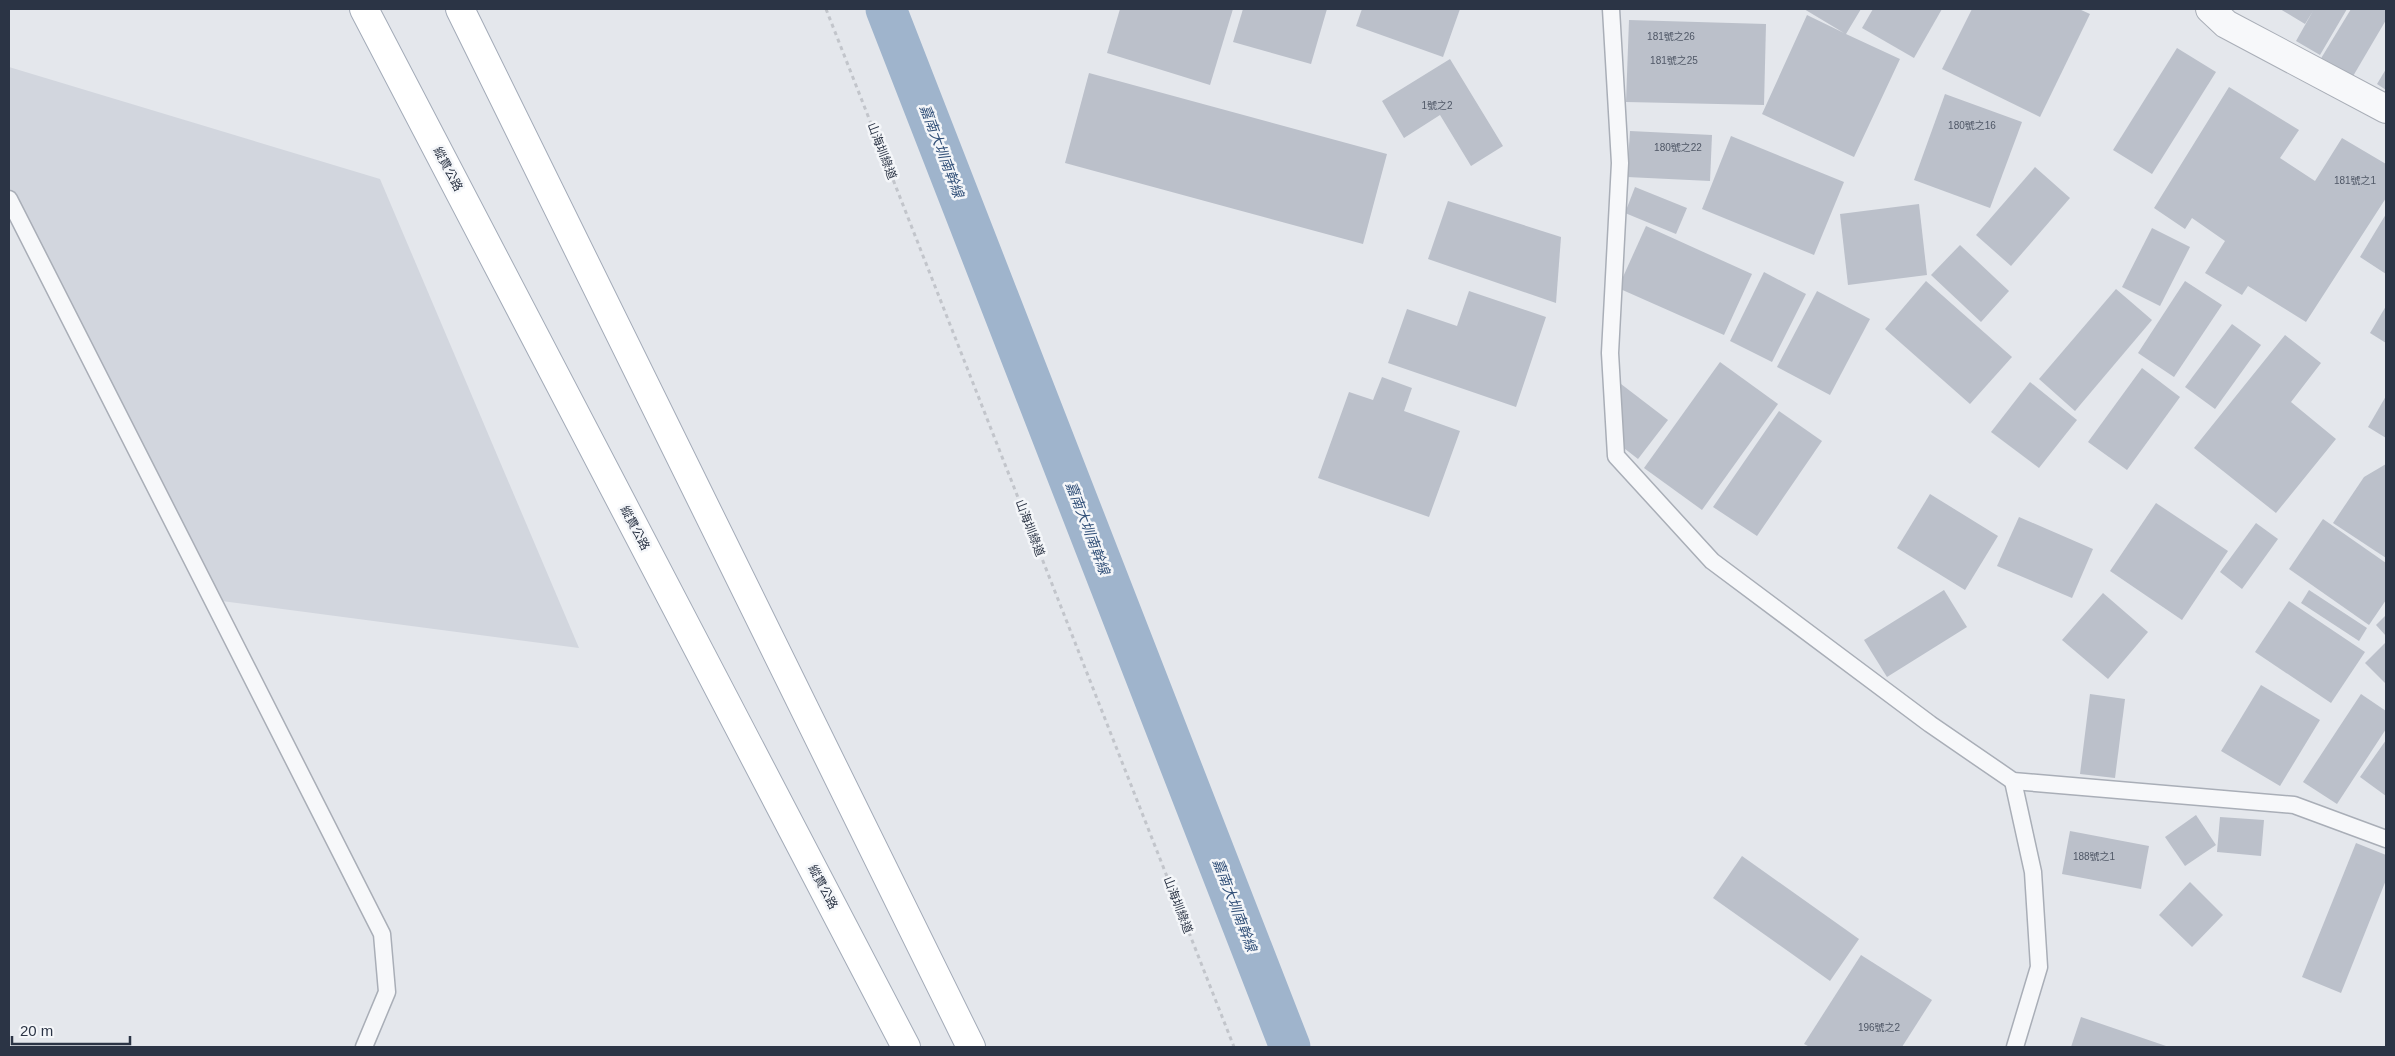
<svg xmlns="http://www.w3.org/2000/svg" width="2395" height="1056" viewBox="0 0 2395 1056" font-family="Helvetica,'Noto Sans TC',sans-serif">
<style>
.built{fill:#d2d6de}
.lines{fill:none;stroke-linecap:round;stroke-linejoin:round}
.canal{stroke:#9fb4cc;stroke-width:41}
.building{fill:#bbc0ca}
.service-casing{stroke:#a9aeb7;stroke-width:19}
.tertiary-casing{stroke:#a9aeb7;stroke-width:30}
.primary-casing{stroke:#a3abb8;stroke-width:30}
.path{stroke:#c2c5cb;stroke-width:3;stroke-dasharray:4 4;stroke-linecap:butt}
.service{stroke:#f7f8fa;stroke-width:16}
.tertiary{stroke:#f7f8fa;stroke-width:28}
.primary{stroke:#fff;stroke-width:28}
.labels{text-anchor:middle;dominant-baseline:central;stroke-width:5;stroke-linejoin:round;paint-order:stroke}
.number-label{font-size:10px;fill:#4f5766}
.street-label{font-size:12px;fill:#2b3445;stroke:#f4f6f9}
.water-label{font-size:14px;font-style:italic;fill:#34527a;stroke:#f4f6f9}
</style>
<rect width="100%" height="100%" fill="#e4e7ec"/>
<path class="built" d="M9,67L380,179L579,648L214,600L9,199Z"/>
<g class="lines">
<path class="canal" d="M886,9L1290,1047"/>
</g>
<g class="building">
<path d="M1120,9H1233L1210,85L1107,53Z"/>
<path d="M1243,9H1327L1311,64L1233,42Z"/>
<path d="M1362,9H1460L1443,57L1356,26Z"/>
<path d="M1804,9H1861L1846,34L1900,59L1854,157L1762,114L1807,15L1844,33Z"/>
<path d="M1873,9H1942L1914,58L1862,28Z"/>
<path d="M1972,9H2079L2090,14L2040,117L1942,69Z"/>
<path d="M2280,9H2347L2320,55L2296,41L2313,11L2305,24Z"/>
<path d="M2351,9H2386V20L2349,83L2317,65Z"/>
<path d="M1629,20L1766,24L1764,105L1626,102Z"/>
<path d="M2177,48L2216,72L2152,174L2113,150Z"/>
<path d="M1450,59L1503,146L1471,166L1440,115L1404,138L1382,101Z"/>
<path d="M2386,69V90L2377,84Z"/>
<path d="M1089,73L1387,154L1363,244L1065,163Z"/>
<path d="M2229,87L2299,130L2280,158L2315,181L2342,138L2386,164V198L2306,322L2248,286L2242,295L2205,273L2225,241L2192,218L2185,229L2154,208Z"/>
<path d="M1945,94L2022,122L1990,208L1914,180Z"/>
<path d="M1630,131L1712,135L1710,181L1627,177Z"/>
<path d="M1731,136L1844,182L1814,255L1702,209Z"/>
<path d="M2035,167L2070,198L2011,266L1976,235Z"/>
<path d="M1635,187L1687,208L1676,234L1625,213Z"/>
<path d="M1448,201L1561,237L1556,303L1428,259Z"/>
<path d="M1919,204L1927,275L1848,285L1840,214Z"/>
<path d="M2386,214V274L2360,257Z"/>
<path d="M1646,226L1752,274L1724,335L1618,288Z"/>
<path d="M2152,228L2190,247L2160,306L2122,287Z"/>
<path d="M1960,245L2009,291L1981,322L1931,275Z"/>
<path d="M1764,272L1806,294L1772,362L1730,341Z"/>
<path d="M1926,281L2012,357L1970,404L1885,329Z"/>
<path d="M2185,281L2222,305L2174,377L2138,353Z"/>
<path d="M2116,289L2152,320L2075,411L2039,379Z"/>
<path d="M1469,291L1546,317L1516,407L1388,363L1407,309L1457,326Z"/>
<path d="M1817,291L1870,319L1830,395L1777,367Z"/>
<path d="M2386,306V343L2370,333Z"/>
<path d="M2232,324L2261,345L2215,409L2185,387Z"/>
<path d="M2285,335L2321,363L2291,402L2336,439L2276,513L2194,448Z"/>
<path d="M1720,362L1778,404L1702,510L1644,468Z"/>
<path d="M2142,368L2180,397L2127,470L2088,442Z"/>
<path d="M1382,377L1412,388L1404,411L1460,431L1429,517L1318,478L1349,392L1373,400Z"/>
<path d="M2030,382L2077,420L2039,468L1991,432Z"/>
<path d="M1621,384L1668,420L1638,459L1620,445Z"/>
<path d="M2386,396V438L2368,427Z"/>
<path d="M1779,411L1822,441L1757,536L1713,507Z"/>
<path d="M2386,464V558L2333,523L2364,477Z"/>
<path d="M1930,494L1998,536L1965,590L1897,548Z"/>
<path d="M2156,503L2228,551L2182,620L2110,571Z"/>
<path d="M2019,517L2093,549L2072,598L1997,566Z"/>
<path d="M2323,519L2386,563V600L2369,625L2289,569Z"/>
<path d="M2256,523L2278,539L2242,589L2220,572Z"/>
<path d="M1944,590L1967,627L1887,677L1864,640Z"/>
<path d="M2309,590L2367,628L2359,641L2301,603Z"/>
<path d="M2103,593L2148,632L2108,679L2062,640Z"/>
<path d="M2289,601L2365,652L2331,703L2255,652Z"/>
<path d="M2386,615V636L2376,625Z"/>
<path d="M2386,642V684L2365,663Z"/>
<path d="M2261,685L2320,720L2280,786L2221,751Z"/>
<path d="M2090,694L2125,699L2115,778L2080,774Z"/>
<path d="M2361,694L2386,711V729L2337,804L2303,782Z"/>
<path d="M2386,740V796L2360,777Z"/>
<path d="M2196,815L2216,845L2185,866L2165,837Z"/>
<path d="M2220,817L2264,820L2261,856L2217,852Z"/>
<path d="M2070,831L2149,846L2141,889L2062,874Z"/>
<path d="M2356,843L2386,855V880L2341,993L2302,977Z"/>
<path d="M1742,856L1859,939L1830,981L1713,898Z"/>
<path d="M2190,882L2223,915L2192,947L2159,915Z"/>
<path d="M1861,955L1932,1000L1902,1047H1810L1804,1044Z"/>
<path d="M2081,1017L2169,1047H2071Z"/>
</g>
<g class="lines">
<defs>
<g id="service">
<path d="M1611,9L1620,163L1610,353L1616,456L1712,561L1930,724L2013,781L2294,805L2386,839"/>
<path d="M9,199L382,934L387,992L364,1047"/>
<path d="M2013,781L2033,872L2039,967L2015,1047"/>
</g>
<path id="tertiary" d="M2210,9L2226,24L2386,109"/>
<g id="primary">
<path d="M364,9L906,1047"/>
<path d="M460,9L971,1047"/>
</g>
</defs>
<use href="#service" class="service-casing"/>
<use href="#tertiary" class="tertiary-casing"/>
<use href="#primary" class="primary-casing"/>
<path class="path" d="M826,9L1234,1047"/>
<use href="#service" class="service"/>
<use href="#tertiary" class="tertiary"/>
<use href="#primary" class="primary"/>
</g>
<g class="labels">
<g class="number-label">
<text x="1671" y="36">181號之26</text>
<text x="1674" y="60">181號之25</text>
<text x="1437" y="105">1號之2</text>
<text x="1972" y="125">180號之16</text>
<text x="1678" y="147">180號之22</text>
<text x="2355" y="180">181號之1</text>
<text x="2094" y="856">188號之1</text>
<text x="1879" y="1027">196號之2</text>
</g>
<g class="street-label">
<text transform="translate(882 151) rotate(69)">山海圳綠道</text>
<text transform="translate(448 169) rotate(62)">縱貫公路</text>
<text transform="translate(635 528) rotate(62)">縱貫公路</text>
<text transform="translate(1030 528) rotate(69)">山海圳綠道</text>
<text transform="translate(823 887) rotate(62)">縱貫公路</text>
<text transform="translate(1178 905) rotate(69)">山海圳綠道</text>
</g>
<g class="water-label">
<text transform="translate(942 151) rotate(69)">嘉南大圳南幹線</text>
<text transform="translate(1088 528) rotate(69)">嘉南大圳南幹線</text>
<text transform="translate(1235 905) rotate(69)">嘉南大圳南幹線</text>
</g>
</g>
<rect width="2395" height="1056" fill="none" stroke="#2b3445" stroke-width="20"/>
<path d="M12 1036v8h118v-8" fill="none" stroke="#2b3445" stroke-width="2.5"/>
<text x="20" y="1036" font-size="15" fill="#2b3445" stroke="#f4f6f9" stroke-width="4" paint-order="stroke">20 m</text>
</svg>
